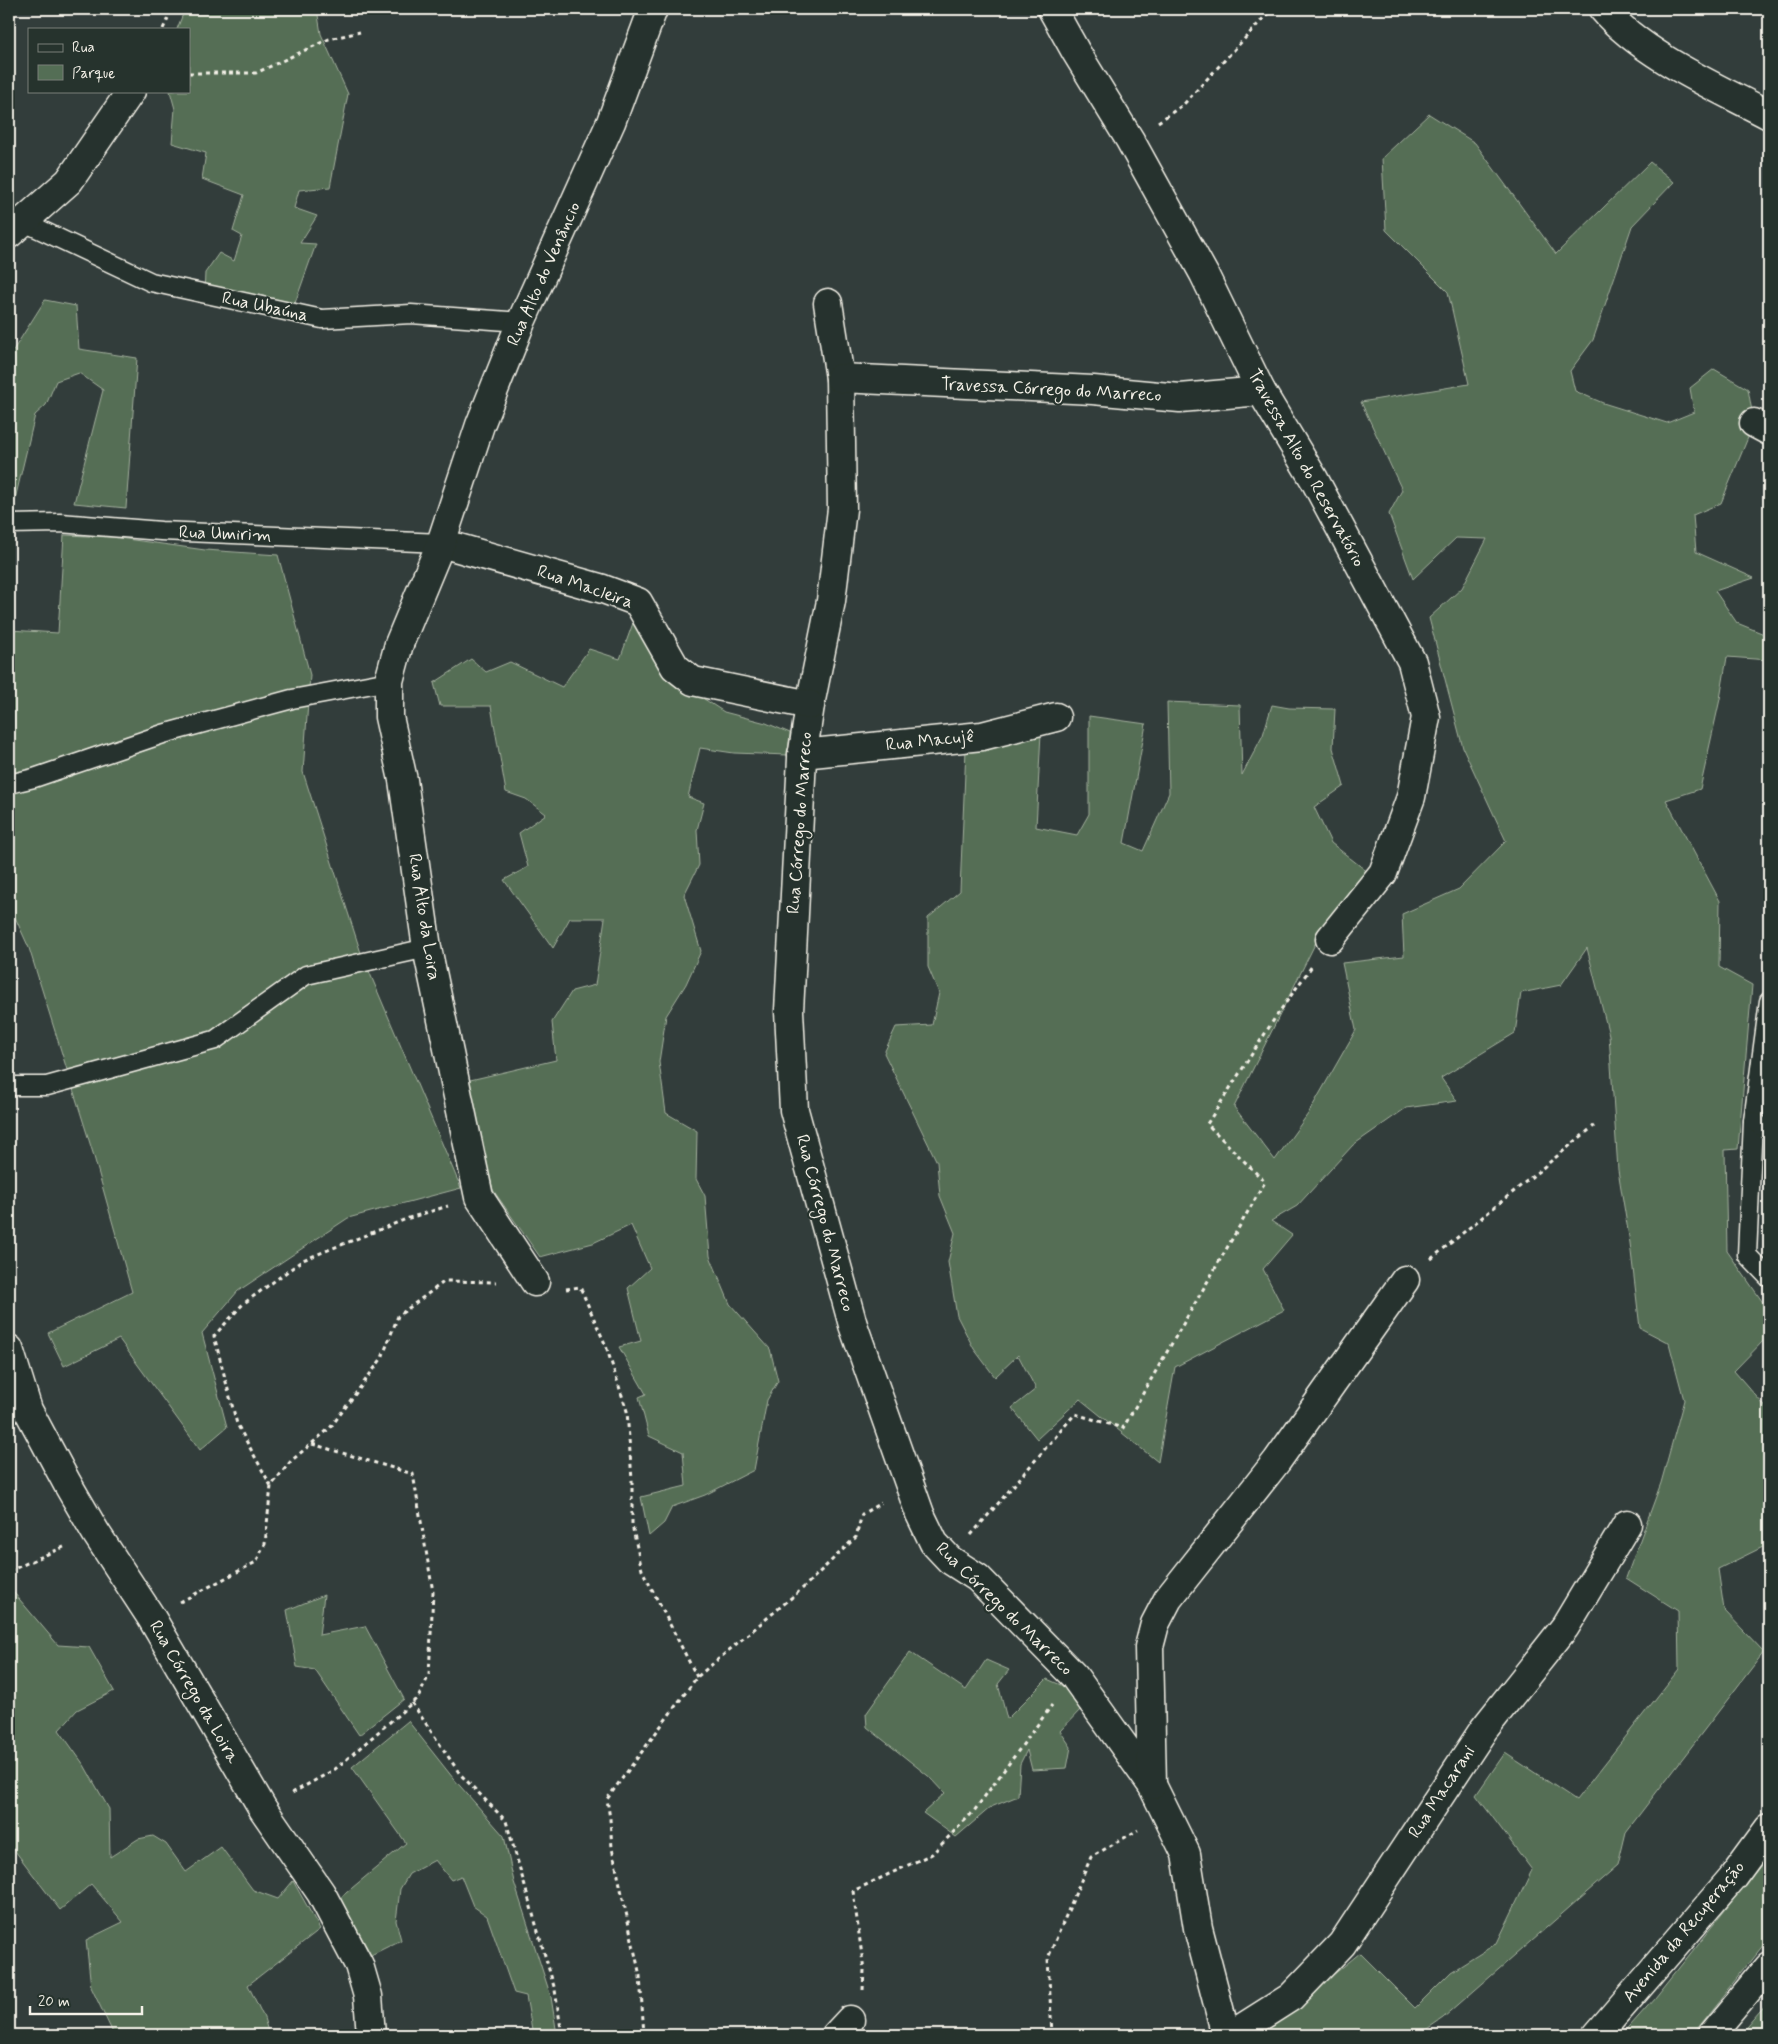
<svg xmlns="http://www.w3.org/2000/svg" width="1778" height="2044" viewBox="0 0 1778 2044" font-family="Mynerve,sans-serif">
<style>
.green{fill:#546e55;stroke:#a4b09e}
.lines{fill:none;stroke-linecap:round;stroke-linejoin:round}
.service-casing{stroke:#f4f1e8;stroke-width:21}
.minor-casing{stroke:#f4f1e8;stroke-width:31}
.secondary-casing{stroke:#f4f1e8;stroke-width:31}
.trunk-casing{stroke:#f4f1e8;stroke-width:31}
.path{stroke:#f4f1e8;stroke-width:3;stroke-dasharray:4 4;stroke-linecap:butt}
.service{stroke:#26332d;stroke-width:18}
.minor{stroke:#26332d;stroke-width:28}
.secondary{stroke:#26332d;stroke-width:28}
.trunk{stroke:#26332d;stroke-width:28}
.labels{text-anchor:middle;dominant-baseline:central;stroke-width:4.5;stroke-linejoin:round;paint-order:stroke}
.street-label{font-size:18px;fill:#f4f1e8;stroke:#26332d}
</style>
<rect width="100%" height="100%" fill="#323d3b"/>
<filter id="ink" filterUnits="userSpaceOnUse"><feTurbulence type="fractalNoise" baseFrequency=".02" numOctaves="2"/><feDisplacementMap in="SourceGraphic" scale="10" xChannelSelector="R" yChannelSelector="G"/><feConvolveMatrix kernelMatrix="1 2 1 2 8 2 1 2 1" color-interpolation-filters="sRGB"/></filter>
<g filter="url(#ink)">
<g class="green">
<path d="M185,9H317L321,34L348,94L330,187L299,190L294,208L317,216L300,243L316,244L295,303L204,294L205,273L219,253L234,261L242,236L233,231L244,195L202,179L206,153L172,143L175,109L170,91H189V29H177Z"/>
<path d="M1429,114L1475,143L1556,254L1650,162L1674,182L1632,226L1593,340L1570,371L1575,391L1603,403L1667,423L1694,412L1690,388L1714,369L1748,389L1754,423L1721,503L1693,515L1696,552L1754,578L1715,591L1737,623L1769,636V660L1727,657L1720,699L1700,789L1666,800L1720,901L1719,967L1752,985L1738,1149L1725,1150L1727,1251L1769,1311V1335L1734,1371L1769,1411V1544L1718,1569L1724,1610L1764,1652L1626,1832L1618,1865L1443,2018L1418,2035H1265L1263,2032L1360,1953L1415,2008L1451,1972L1497,1943L1532,1870L1476,1795L1505,1753L1576,1800L1679,1669L1678,1611L1626,1578L1661,1483L1684,1400L1669,1343L1640,1328L1630,1243L1618,1170L1609,1035L1587,948L1561,985L1521,993L1515,1033L1441,1078L1457,1101L1406,1108L1353,1145L1297,1206L1271,1221L1292,1235L1263,1269L1284,1310L1175,1367L1158,1462L1080,1399L1037,1439L1012,1408L1036,1389L1018,1355L995,1377L974,1349L957,1316L948,1262L955,1233L940,1196L937,1162L884,1053L896,1027L932,1025L939,993L928,967V918L960,891L966,749L1041,733L1036,827L1077,835L1089,814V716L1146,724L1124,843L1143,851L1169,793L1167,702L1240,705L1242,775L1263,735L1272,705L1289,708L1335,709L1333,748L1344,786L1314,807L1331,843L1369,873L1317,940L1234,1107L1275,1160L1308,1114L1356,1030L1342,963L1404,956L1402,914L1459,889L1506,841L1463,748L1429,618L1462,588L1487,539L1456,538L1413,579L1389,514L1402,490L1361,402L1469,384L1448,292L1386,230L1382,158Z"/>
<path d="M45,300L76,306L79,349L137,358L126,508L74,503L103,390L79,373L56,381L46,405L35,415L12,512H9V357Z"/>
<path d="M64,535L112,537L205,550L278,555L310,675L303,772L360,950L461,1188L348,1218L238,1291L202,1333L227,1427L200,1450L119,1339L64,1366L48,1333L132,1292L93,1153L29,948L9,904V623L10,630L58,633Z"/>
<path d="M633,623L672,678L724,712L766,723L790,733L788,755L734,753L700,748L688,797L704,803L697,830L699,865L684,895L701,951L686,984L666,1016L659,1062L666,1113L697,1131L696,1179L705,1196L710,1256L730,1304L770,1349L778,1381L767,1400L754,1470L705,1495L672,1507L664,1523L649,1536L641,1497L686,1486L683,1452L649,1436L639,1397L646,1394L619,1347L641,1341L628,1288L650,1268L631,1225L593,1243L540,1257L493,1190L466,1081L556,1060L552,1022L572,991L595,985L605,918H570L553,948L504,880L528,867L519,833L546,814L526,799L506,792L491,706H440L434,683L471,659L486,672L510,662L562,687L589,649L620,659Z"/>
<path d="M9,1587L58,1645L89,1647L114,1691L77,1710L59,1730L84,1765L109,1809L110,1857L138,1839L153,1836L166,1844L186,1872L221,1847L253,1890L278,1899L293,1881L320,1929L248,1985L264,2018L269,2035H114L91,1987L86,1940L123,1922L91,1884L60,1910L9,1843Z"/>
<path d="M324,1595L319,1635L365,1626L404,1699L359,1735L315,1670L297,1667L287,1610Z"/>
<path d="M910,1652L966,1690L986,1660L1009,1670L998,1684L1007,1719L1047,1679L1070,1689L1082,1708L1060,1731L1071,1747L1067,1768L1032,1770L1027,1750L1020,1764L1018,1796L991,1807L956,1837L923,1813L945,1793L932,1779L867,1727L866,1714Z"/>
<path d="M408,1721L453,1778L504,1836L514,1882L551,1997L557,2035H533L526,1996L514,1993L487,1916L473,1906L461,1876L451,1880L435,1860L409,1874L400,1889L396,1921L401,1940L371,1955L340,1898L406,1843L352,1767Z"/>
<path d="M1769,1855V1938L1691,2035H1622L1655,1998Z"/>
<path d="M1769,2004V2035H1742Z"/>
</g>
<g class="lines">
<defs>
<g id="service">
<path d="M22,221L151,282L322,319L411,314L521,322"/>
<path d="M9,524L60,523L161,531L441,543"/>
<path d="M9,784L34,778L163,734L292,699L389,681"/>
<path d="M1769,1001L1753,1121L1747,1255L1769,1278"/>
<path d="M9,1086H47L215,1040L306,975L427,948"/>
<path d="M1753,1121L1769,1131"/>
</g>
<g id="minor">
<path d="M1052,9L1076,52L1130,140L1204,274L1261,391L1314,479L1412,662L1426,717L1411,797L1383,873L1330,939"/>
<path d="M1603,9C1642,55 1716,87 1769,115"/>
<path d="M9,234L69,181L131,91"/>
<path d="M828,303L840,378L842,509L831,601L810,705L802,758L789,1011L794,1110L853,1325L920,1514L934,1543L950,1560L978,1578L1074,1676L1152,1785L1186,1854L1198,1928L1226,2035"/>
<path d="M840,378L1093,390L1180,398L1261,391"/>
<path d="M1754,423L1769,431"/>
<path d="M441,543L603,589L638,602L675,667L693,681L810,705"/>
<path d="M802,754L982,736L1056,717"/>
<path d="M535,1282L479,1197L427,948L403,780L389,717V681L399,644L441,543L480,425L521,322L611,122L653,9"/>
<path d="M9,1349L28,1410L67,1483L96,1533L151,1617L263,1809L321,1893L359,1965L368,1996L371,2035"/>
<path d="M1152,1785L1149,1647L1155,1624L1168,1599L1277,1461L1405,1280"/>
<path d="M836,2035L850,2020"/>
<path d="M1231,2035L1291,1997L1342,1944L1484,1729L1565,1627L1627,1524"/>
</g>
<path id="secondary" d="M1597,2035L1733,1877L1769,1828"/>
<path id="trunk" d="M1711,2035L1769,1966"/>
</defs>
<use href="#service" class="service-casing"/>
<use href="#minor" class="minor-casing"/>
<use href="#secondary" class="secondary-casing"/>
<use href="#trunk" class="trunk-casing"/>
<g class="path">
<path d="M163,29L172,9"/>
<path d="M189,73H256L329,39L360,32"/>
<path d="M1158,122L1183,105L1272,9"/>
<path d="M1431,1259L1594,1126"/>
<path d="M566,1289L580,1287L606,1346L627,1411L632,1480V1525L642,1570L697,1677"/>
<path d="M271,1486L237,1424L214,1336L243,1304L303,1260L409,1218L448,1206"/>
<path d="M971,1535L1075,1414L1123,1428L1265,1182L1207,1124L1275,1018L1312,966"/>
<path d="M9,1571L66,1546"/>
<path d="M180,1602L256,1562L265,1544L271,1486L291,1461L330,1428L382,1358L398,1316L445,1281L496,1282"/>
<path d="M412,1703L460,1774L506,1821L555,1990L562,2035"/>
<path d="M292,1793L334,1770L412,1703L419,1696L429,1675L433,1592L413,1474L312,1444"/>
<path d="M863,1990L864,1970L853,1891L932,1854L974,1811L1052,1705"/>
<path d="M644,2035L640,1976L612,1848L610,1819L607,1799L697,1677L803,1588L856,1537L862,1514L881,1503"/>
<path d="M1052,2035L1048,1958L1091,1857L1138,1830"/>
</g>
<use href="#service" class="service"/>
<use href="#minor" class="minor"/>
<use href="#secondary" class="secondary"/>
<use href="#trunk" class="trunk"/>
</g>
</g>
<g class="labels">
<g class="street-label">
<text transform="translate(544 274) rotate(-66)">Rua Alto do Venâncio</text>
<text transform="translate(265 307) rotate(12)">Rua Ubaúna</text>
<text transform="translate(1051 390) rotate(3)">Travessa Córrego do Marreco</text>
<text transform="translate(1306 468) rotate(61)">Travessa Alto do Reservatório</text>
<text transform="translate(225 534) rotate(2)">Rua Umirim</text>
<text transform="translate(585 587) rotate(19)">Rua Macleira</text>
<text transform="translate(930 741) rotate(-6)">Rua Macujê</text>
<text transform="translate(800 823) rotate(-86)">Rua Córrego do Marreco</text>
<text transform="translate(424 917) rotate(81)">Rua Alto da Loira</text>
<text transform="translate(825 1223) rotate(75)">Rua Córrego do Marreco</text>
<text transform="translate(1004 1609) rotate(44)">Rua Córrego do Marreco</text>
<text transform="translate(194 1692) rotate(60)">Rua Córrego da Loira</text>
<text transform="translate(1442 1792) rotate(-57)">Rua Macarani</text>
<text transform="translate(1684 1932) rotate(-50)">Avenida da Recuperação</text>
</g>
</g>
<rect width="1778" height="2044" fill="none" stroke="#26332d" stroke-width="30"/>
<rect x="15" y="15" width="1748" height="2014" fill="none" stroke="#f4f1e8" stroke-width="2" filter="url(#ink)"/>
<rect x="28" y="28" width="162" height="65" fill="#26332d" stroke="#787f78"/>
<rect x="38" y="44" width="25" height="8" fill="#26332d" stroke="#787f78"/>
<text x="72" y="52" font-size="15" fill="#f4f1e8">Rua</text>
<rect x="38" y="65" width="25" height="15" fill="#546e55" stroke="#787f78"/>
<text x="72" y="78" font-size="15" fill="#f4f1e8">Parque</text>
<path d="M30 2006v8h112v-8" fill="none" stroke="#f4f1e8" stroke-width="2.5"/>
<text x="38" y="2006" font-size="15" fill="#f4f1e8" stroke="#26332d" stroke-width="4" paint-order="stroke">20 m</text>
</svg>
